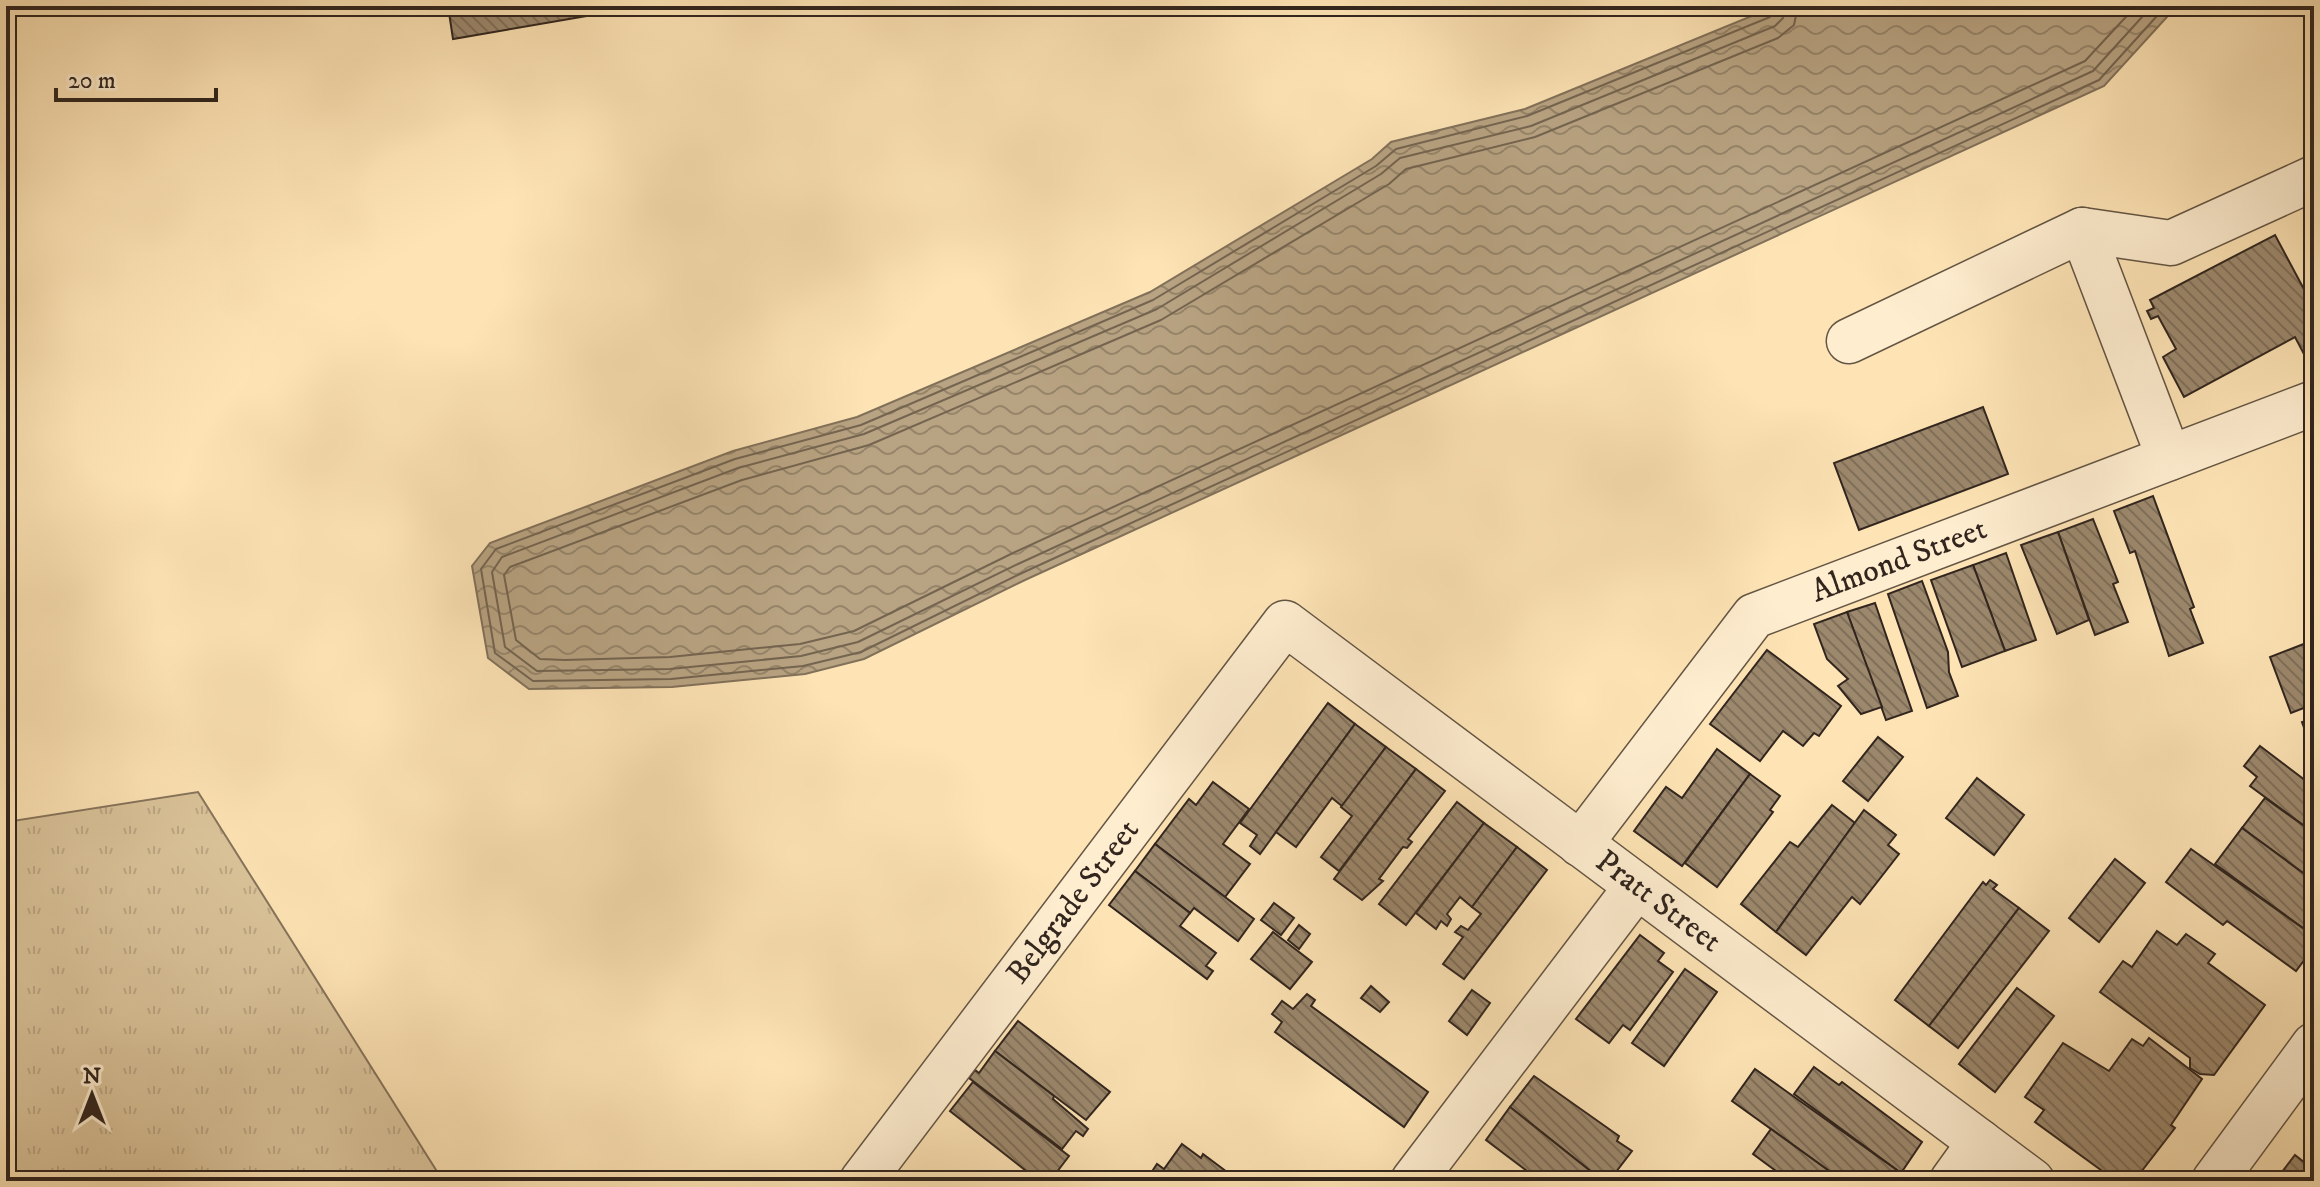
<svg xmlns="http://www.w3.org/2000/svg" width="2320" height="1187" viewBox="0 0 2320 1187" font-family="'IM FELL DW Pica',serif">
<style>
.grass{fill:url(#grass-tufts);stroke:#86745c;stroke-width:2}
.water{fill:url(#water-waves);stroke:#82715a;stroke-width:2}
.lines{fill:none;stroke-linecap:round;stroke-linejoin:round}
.shore{stroke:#746450;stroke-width:2}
.building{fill:url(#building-back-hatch);stroke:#31251e;stroke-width:2}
.minor-casing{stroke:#645544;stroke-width:47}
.minor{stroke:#feedcf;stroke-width:44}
.labels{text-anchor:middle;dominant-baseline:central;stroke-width:8;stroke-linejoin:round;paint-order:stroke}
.street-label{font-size:32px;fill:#31251e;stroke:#feedcf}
</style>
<defs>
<pattern id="grass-tufts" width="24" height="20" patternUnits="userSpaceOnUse" patternTransform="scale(2)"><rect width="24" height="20" fill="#dbc49b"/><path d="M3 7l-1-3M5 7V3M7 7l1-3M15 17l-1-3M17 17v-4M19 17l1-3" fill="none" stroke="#bca885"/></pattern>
<pattern id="water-waves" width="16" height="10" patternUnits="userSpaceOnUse" patternTransform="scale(2)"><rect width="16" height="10" fill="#b8a382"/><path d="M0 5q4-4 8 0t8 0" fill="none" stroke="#96856a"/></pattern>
<pattern id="building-back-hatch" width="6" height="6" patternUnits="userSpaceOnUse" patternTransform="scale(2)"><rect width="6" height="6" fill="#9c886d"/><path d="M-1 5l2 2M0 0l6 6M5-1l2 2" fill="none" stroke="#806f59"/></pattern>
</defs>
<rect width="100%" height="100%" fill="#fee4b5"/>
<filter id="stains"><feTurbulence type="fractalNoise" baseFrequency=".0025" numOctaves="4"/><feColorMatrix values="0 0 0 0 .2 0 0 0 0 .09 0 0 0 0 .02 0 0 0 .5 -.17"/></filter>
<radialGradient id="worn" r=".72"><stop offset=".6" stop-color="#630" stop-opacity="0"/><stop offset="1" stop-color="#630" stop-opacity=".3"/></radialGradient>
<path class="grass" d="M198,792L443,1181H6V822Z"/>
<path class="water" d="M1776,6H2177L2104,86L1025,580L864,659L805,674L672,687L529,689L488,658L472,566L490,543L733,451L857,417L1150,292L1372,159L1391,142L1525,109Z"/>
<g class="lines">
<g class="shore">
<path d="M1776,6L1770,17L1527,116L1396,149L1376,166L1153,300L861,425L735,459L496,549L481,569L495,653L533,681L671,679L803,666L861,652L1022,573L2099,80L2166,6"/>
<path d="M1786,6L1783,18L1775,26L1531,126L1400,158L1381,174L1157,309L864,434L738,468L502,557L492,572L505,647L537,671L670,669L801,656L858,642L1018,564L2093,71L2152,6"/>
<path d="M1798,6L1794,25L1778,38L1535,137L1406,169L1389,184L1161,320L869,445L742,480L510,567L504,575L516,640L540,659L565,660L670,657L800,644L854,631L1013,553L2085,61L2136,6"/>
</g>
</g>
<g class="building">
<path d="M448,6H645L453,39Z"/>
<path d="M2275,235L2314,308V354L2306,358L2295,337L2184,397L2163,357L2176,349L2158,316L2151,319L2147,311L2154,308L2150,300Z"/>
<path d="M1983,407L2008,474L1859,530L1834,463Z"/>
<path d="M2153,496L2194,607L2190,609L2203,643L2169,656L2135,551L2130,553L2114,511Z"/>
<path d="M2093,519L2118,582L2113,584L2128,622L2095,635L2058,532Z"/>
<path d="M2058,532L2089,620L2057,634L2021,545Z"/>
<path d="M2006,553L2036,640L2005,651L1973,565Z"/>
<path d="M1973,565L2005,651L1962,667L1931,580Z"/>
<path d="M1922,581L1948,652L1949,672L1958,696L1927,708L1888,594Z"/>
<path d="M1875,603L1912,711L1886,720L1847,612Z"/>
<path d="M1847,612L1882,707L1861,714L1838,686L1848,679L1827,659L1814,624Z"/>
<path d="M2314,640V704L2291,713L2270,657Z"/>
<path d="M1767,650L1841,706L1819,736L1814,733L1803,746L1783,731L1760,761L1710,724Z"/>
<path d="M1328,703L1355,724L1260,854L1250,846L1257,835L1240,823Z"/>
<path d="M2314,718V743L2310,744L2302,722Z"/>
<path d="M1355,724L1386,747L1342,806L1332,798L1296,847L1276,832Z"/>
<path d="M1878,737L1903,757L1868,801L1843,781Z"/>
<path d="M2260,746L2314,787V833L2250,786L2257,777L2244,766Z"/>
<path d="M1386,747L1416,769L1339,871L1321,857L1352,816L1341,807Z"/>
<path d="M1717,749L1750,774L1682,866L1634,831L1666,787L1682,798Z"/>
<path d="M1416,769L1445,791L1408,839L1412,842L1407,848L1403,847L1379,879L1383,881L1362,900L1334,879Z"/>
<path d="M1750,774L1780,796L1770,810L1773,812L1717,887L1685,863Z"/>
<path d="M1977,778L2024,815L1994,855L1946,818Z"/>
<path d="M1213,782L1249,809L1223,844L1250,864L1225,897L1155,844L1189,799L1196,805Z"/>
<path d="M2265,798L2314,833V881L2242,828Z"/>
<path d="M1457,802L1484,823L1406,925L1379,904Z"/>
<path d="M1832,805L1855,823L1776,932L1741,904L1790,842L1798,847Z"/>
<path d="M1864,810L1896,835L1888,845L1899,854L1860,904L1852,897L1806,955L1776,932Z"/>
<path d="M1484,823L1517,847L1472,907L1460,897L1447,914L1451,919L1447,926L1441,921L1436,929L1416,913Z"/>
<path d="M2242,828L2314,881V936L2215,864Z"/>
<path d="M1155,844L1254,919L1238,941L1194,908L1190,913L1135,871Z"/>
<path d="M1517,847L1547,870L1464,979L1443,964L1463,937L1455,932L1461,926L1468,930L1481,914L1472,907Z"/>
<path d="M2191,849L2314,936V947L2296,971L2227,921L2223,925L2166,882Z"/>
<path d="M2115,859L2145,883L2099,942L2069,918Z"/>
<path d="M1135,871L1190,913L1180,926L1216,953L1206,966L1213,971L1207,979L1109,905Z"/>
<path d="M1990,880L1997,885L1993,889L2019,908L1929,1026L1895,1000L1983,882L1986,885Z"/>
<path d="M1274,903L1294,918L1281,935L1261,920Z"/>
<path d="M2019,908L2049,931L1958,1048L1929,1026Z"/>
<path d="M1299,925L1310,934L1299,949L1288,940Z"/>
<path d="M2157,931L2177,945L2186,934L2215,954L2208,963L2265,1005L2214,1075L2200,1074L2190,1068V1058L2100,992L2123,961L2132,967Z"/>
<path d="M1273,932L1312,962L1290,989L1251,959Z"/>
<path d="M1640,935L1664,953L1658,961L1673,972L1630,1030L1623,1025L1609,1043L1576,1019Z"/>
<path d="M1685,969L1717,992L1664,1066L1632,1043Z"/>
<path d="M1371,986L1389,1002L1380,1012L1361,998Z"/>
<path d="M2017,988L2054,1016L1995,1092L1959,1064Z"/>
<path d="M1472,990L1490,1003L1467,1035L1449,1021Z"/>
<path d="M1307,994L1315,1000L1311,1006L1428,1092L1404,1127L1275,1032L1282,1022L1272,1014L1282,1001L1293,1009Z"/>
<path d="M1018,1021L1110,1092L1086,1120L995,1051Z"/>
<path d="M2149,1038L2202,1079L2171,1125L2175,1128L2134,1181H2116L2035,1122L2044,1110L2025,1097L2063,1043L2109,1071L2132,1039L2143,1046Z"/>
<path d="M995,1051L1054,1096L1053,1099L1088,1129L1083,1136L1076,1131L1062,1149L969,1078L975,1070L979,1073Z"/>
<path d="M1814,1067L1839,1085L1842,1082L1922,1142L1901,1173L1794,1094Z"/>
<path d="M1755,1069L1901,1173L1895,1181H1843L1732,1101Z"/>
<path d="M1534,1076L1619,1136L1617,1141L1632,1151L1609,1181H1603L1510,1107Z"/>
<path d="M973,1082L1069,1156L1050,1181H1039L950,1111Z"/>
<path d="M1510,1107L1603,1181H1526L1531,1174L1486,1140Z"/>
<path d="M1771,1129L1843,1181H1781L1777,1178L1780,1174L1753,1154Z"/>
<path d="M1182,1144L1201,1158L1203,1154L1239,1181H1162L1151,1173L1157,1164L1164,1169Z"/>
<path d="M2295,1155L2314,1170V1181H2275Z"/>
</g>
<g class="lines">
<defs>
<g id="minor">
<path d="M2082,230L2169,458"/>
<path d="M1849,341L2082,230L2171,243L2314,178"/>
<path id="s1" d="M1580,844L1754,616L2314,403"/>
<path id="s2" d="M862,1181L1285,623L2032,1181"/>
<path d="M1413,1181L1637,886"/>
<path d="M1952,1181L1980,1142"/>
<path d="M2214,1181L2314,1045"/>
</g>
</defs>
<use href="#minor" class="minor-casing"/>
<use href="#minor" class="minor"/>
</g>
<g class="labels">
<g class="street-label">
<text stroke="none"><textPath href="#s1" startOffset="442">Almond Street</textPath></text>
<text stroke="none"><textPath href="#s2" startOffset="350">Belgrade Street</textPath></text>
<text stroke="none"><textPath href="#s2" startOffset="1166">Pratt Street</textPath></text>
</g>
</g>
<rect width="2320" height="1187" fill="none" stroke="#fee4b5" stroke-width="32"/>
<rect x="8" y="8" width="2304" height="1171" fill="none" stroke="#31251e" stroke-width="4"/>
<rect x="16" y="16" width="2288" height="1155" fill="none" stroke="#31251e" stroke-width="2"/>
<g transform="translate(92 1095)" stroke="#feedcf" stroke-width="6" paint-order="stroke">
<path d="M0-6L14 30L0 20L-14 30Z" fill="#31251e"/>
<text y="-12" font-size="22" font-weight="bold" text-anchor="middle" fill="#31251e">N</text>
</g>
<path d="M56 88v12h160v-12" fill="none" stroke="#31251e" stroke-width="4"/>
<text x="68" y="88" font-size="24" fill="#31251e" stroke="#feedcf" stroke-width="6" paint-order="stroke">20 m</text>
<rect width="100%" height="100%" filter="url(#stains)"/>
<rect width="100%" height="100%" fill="url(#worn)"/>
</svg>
